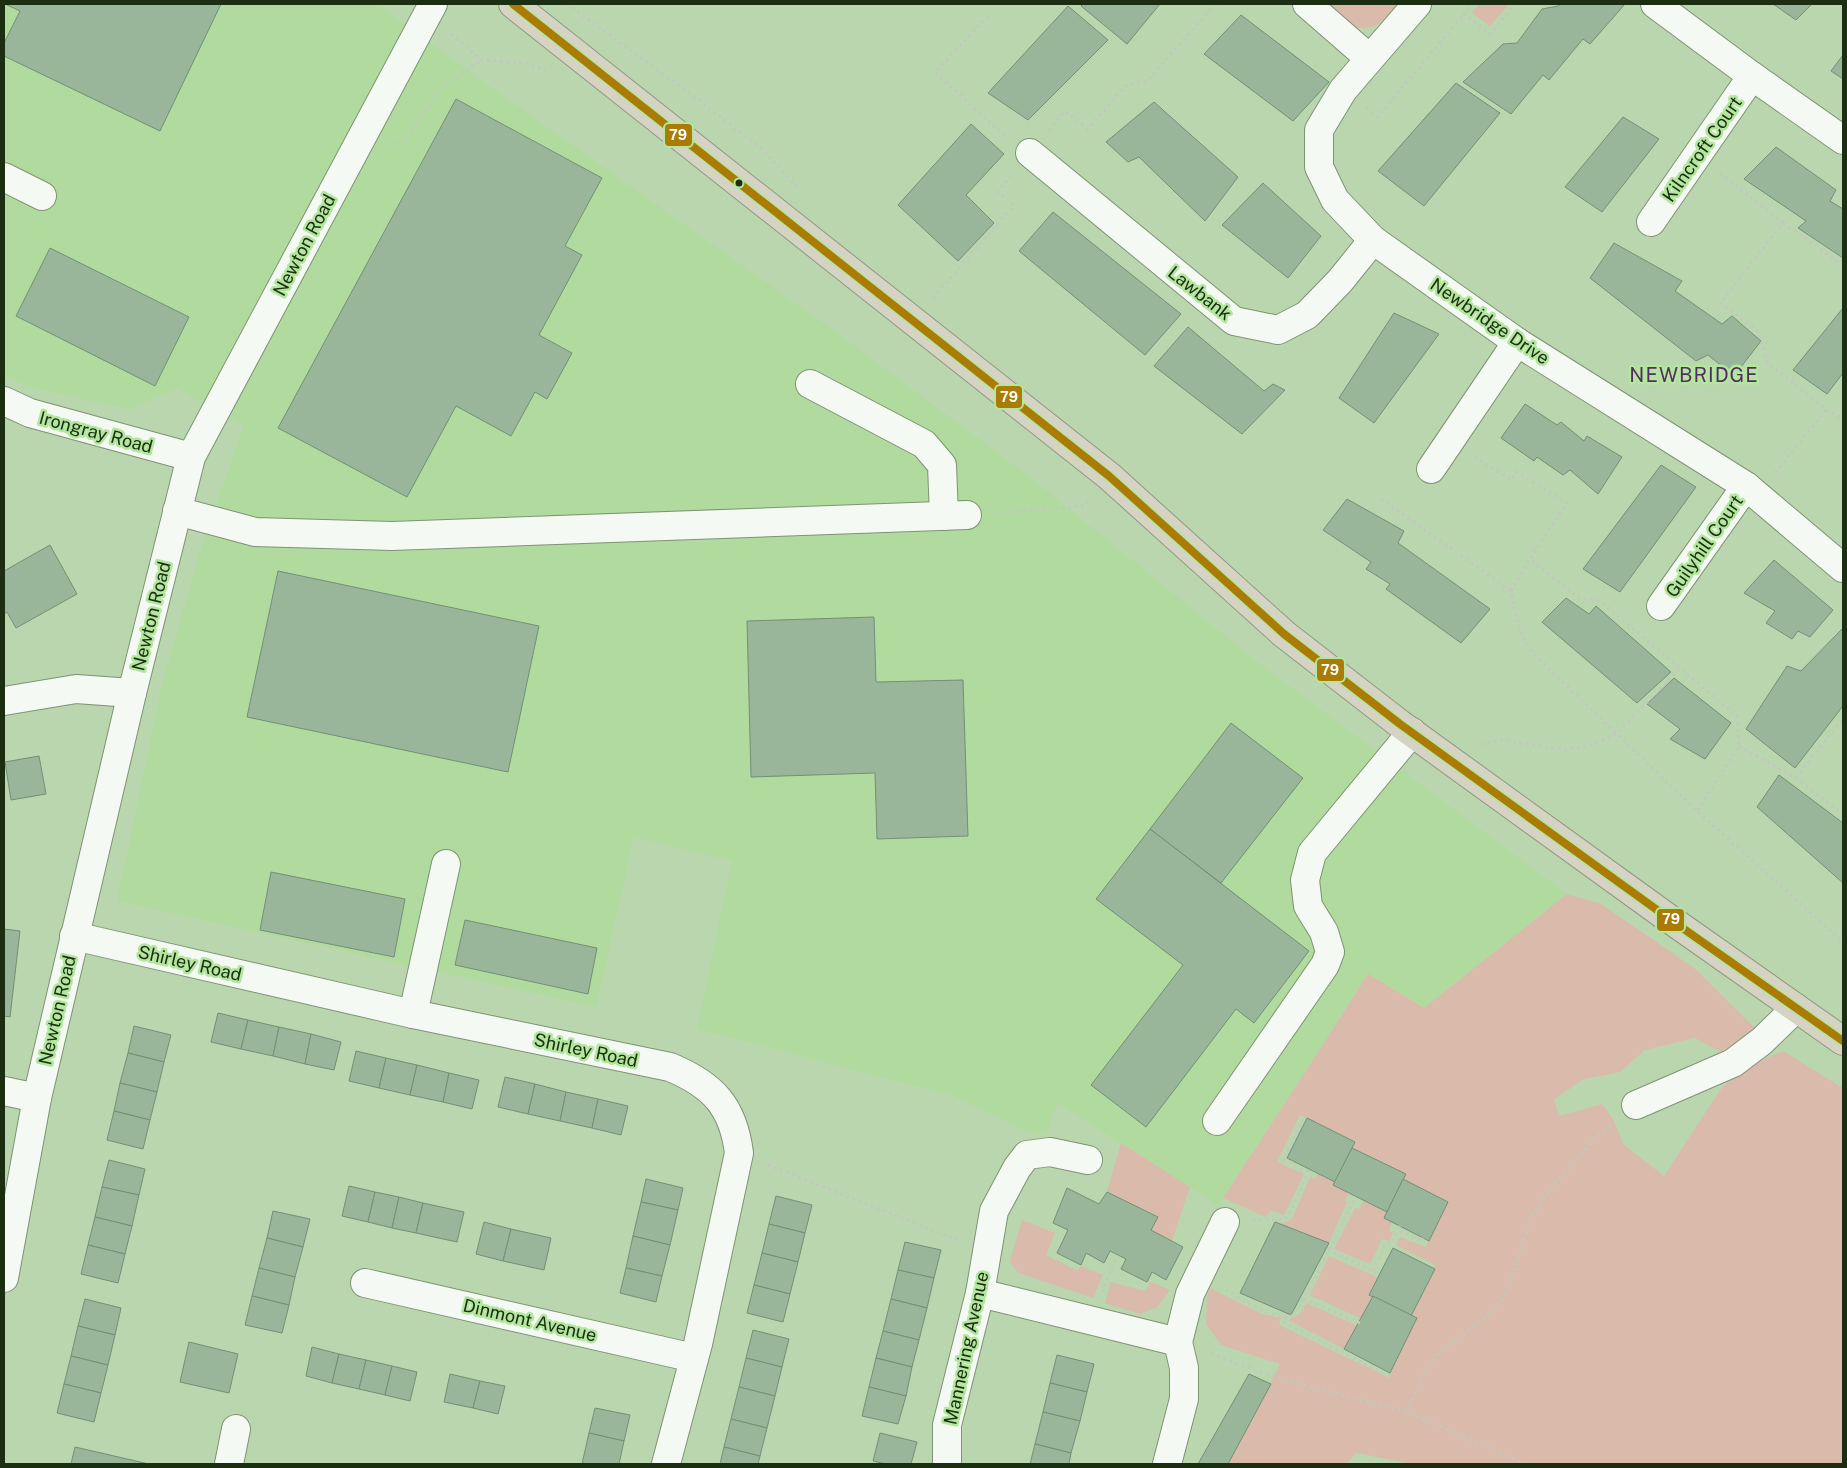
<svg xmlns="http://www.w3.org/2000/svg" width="1847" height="1468" viewBox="0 0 1847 1468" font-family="'Public Sans',sans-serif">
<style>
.built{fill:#b1db9e}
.green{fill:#dabaab}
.building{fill:#99b59a;stroke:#729075}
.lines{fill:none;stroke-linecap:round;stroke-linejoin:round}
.minor-casing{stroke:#7e9374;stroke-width:30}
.highway-casing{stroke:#91997c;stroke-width:30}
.path{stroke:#c1c8bd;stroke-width:3;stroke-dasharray:2.5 4;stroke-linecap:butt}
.minor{stroke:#f5f9f3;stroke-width:28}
.highway{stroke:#d4d3c4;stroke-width:28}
.bus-1-casing{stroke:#b3e69e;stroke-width:11}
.bus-1{stroke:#aa7c06;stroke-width:8}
.bus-dot{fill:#1b2e11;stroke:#b3e69e;stroke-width:2}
.labels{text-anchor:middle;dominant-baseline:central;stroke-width:5;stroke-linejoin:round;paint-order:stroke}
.street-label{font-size:18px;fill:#1b2e11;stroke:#b3e69e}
.quarter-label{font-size:20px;letter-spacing:1px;fill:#542c63;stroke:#b3e69e}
.line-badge{stroke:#b3e69e;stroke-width:2}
.badge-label{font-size:14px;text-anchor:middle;font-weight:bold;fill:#fff}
</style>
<rect width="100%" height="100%" fill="#bad6ae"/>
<path class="built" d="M4,4H380L394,16L473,74L847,340L1030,477L1255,660L1567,894L1424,1009L1367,974L1302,1077L1218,1205L1057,1103L1046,1135L1028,1132L953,1096L697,1029L732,861L634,837L596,1007L117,901L162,686L204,539L244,426L177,389L129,409L28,387L4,375Z"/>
<g class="green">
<path d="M1322,4H1397C1368,43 1354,29 1322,4Z"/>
<path d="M1475,4H1509L1490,26L1472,13L1478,6Z"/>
<path d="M1567,894L1601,904L1694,968L1757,1030L1721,1052L1695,1038L1645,1050L1620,1072L1584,1079L1554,1099L1559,1116L1602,1104L1613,1119L1624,1145L1664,1176L1720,1090L1740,1070L1783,1051L1843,1088V1464H1412L1356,1453L1346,1464H1228L1280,1364L1221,1345L1206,1324L1207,1297L1210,1288L1262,1314L1281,1318L1279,1325L1390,1378V1373L1417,1318L1411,1316L1435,1265L1396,1245L1400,1237L1426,1247L1448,1202L1403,1179L1402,1172L1352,1148L1355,1142L1300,1115L1277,1162L1304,1174L1284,1215L1270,1210L1266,1217L1223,1198L1302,1077L1368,974L1424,1008Z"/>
<path d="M1121,1143L1190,1187L1172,1241L1151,1230L1158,1216L1107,1192Z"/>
<path d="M1318,1174L1335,1182L1334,1185L1348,1192L1345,1201L1347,1202L1329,1243L1275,1222L1284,1223L1292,1219L1310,1177L1315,1179Z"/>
<path d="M1364,1200L1387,1212L1384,1218L1392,1222L1389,1231L1393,1232L1389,1241L1382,1239L1370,1264L1334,1249L1355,1208L1359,1209Z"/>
<path d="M1022,1220L1055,1233L1046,1255L1078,1271L1081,1266L1103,1275L1093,1298L1018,1273L1010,1261Z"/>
<path d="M1329,1256L1379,1278L1373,1296L1362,1319L1310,1295Z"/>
<path d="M1111,1282L1145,1291L1151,1282L1170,1290L1157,1307L1140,1314L1105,1303Z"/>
<path d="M1306,1303L1358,1326L1344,1349L1288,1320C1298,1316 1302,1313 1306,1303Z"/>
</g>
<g class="building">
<path d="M5,4H221L160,131L4,56V43L20,11Z"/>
<path d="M1083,4H1160L1127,44L1081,6Z"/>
<path d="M1561,4H1625L1590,44L1583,39L1549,80L1543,75L1511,114L1463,82L1503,44L1517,43L1542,9L1558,6Z"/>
<path d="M1773,4H1812L1796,20Z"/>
<path d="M1068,6L1108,40L1028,120L988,93Z"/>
<path d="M1241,15L1329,82L1293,121L1204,54Z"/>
<path d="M1843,55V79L1831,71Z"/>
<path d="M1456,83L1500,113L1424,206L1378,171Z"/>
<path d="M456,99L602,178L565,246L582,255L539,335L572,353L547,399L535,392L511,436L456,406L407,497L278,428Z"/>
<path d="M1154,102L1238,177L1205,221L1139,157L1128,162L1106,142Z"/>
<path d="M1623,117L1659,139L1602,212L1565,187Z"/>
<path d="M971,124L1004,154L966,195L994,223L958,261L898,205Z"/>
<path d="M1776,147L1836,190L1830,201L1843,209V258L1798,228L1806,221L1744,179Z"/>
<path d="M1263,183L1321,236L1288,278L1222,225Z"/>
<path d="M1053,212L1181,314L1145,355L1019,251Z"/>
<path d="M1614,243L1682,281L1675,291L1722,324L1732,316L1761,341L1734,376L1708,355L1696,361L1590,278Z"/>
<path d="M50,248L189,317L155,386L16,316Z"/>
<path d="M1843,308V373L1827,394L1793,370Z"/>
<path d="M1394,313L1439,334L1374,423L1339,398Z"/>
<path d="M1188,327L1264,391L1273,384L1285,390L1242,434L1154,366Z"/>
<path d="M1525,404L1557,425L1561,422L1584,441L1587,436L1622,457L1598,494L1570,470L1563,475L1537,457L1534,461L1501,438Z"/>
<path d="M1661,465L1696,487L1620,592L1583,569Z"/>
<path d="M1347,499L1404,531L1398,543L1490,609L1461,643L1386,589L1390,584L1366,569L1371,562L1323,530Z"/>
<path d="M50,545L77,594L16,628L7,612L4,614V571Z"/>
<path d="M1774,560L1833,610L1810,637L1798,631L1792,639L1766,623L1775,611L1744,593Z"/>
<path d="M278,571L539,626L508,772L247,717Z"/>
<path d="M1566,598L1589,614L1596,606L1671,672L1637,703L1542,622Z"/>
<path d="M874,617L876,682L963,680L968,836L877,839L875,773L751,777L747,621Z"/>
<path d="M1843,628V706L1795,768L1746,729L1787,666L1801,671Z"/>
<path d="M1674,678L1731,723L1705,759L1670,739L1680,729L1647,704Z"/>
<path d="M1231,723L1303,778L1221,883L1150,829Z"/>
<path d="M39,756L46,794L11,800L5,762Z"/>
<path d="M1779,775L1843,823V883L1757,807Z"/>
<path d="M1150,829L1309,951L1254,1023L1236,1009L1146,1127L1091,1085L1183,965L1096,899Z"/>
<path d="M271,872L405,899L394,957L260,930Z"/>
<path d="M465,920L597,948L588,994L455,965Z"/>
<path d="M4,929L20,931L10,1017L4,1016Z"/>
<path d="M218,1013L248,1020L241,1049L211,1042Z"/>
<path d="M248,1020L279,1027L273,1056L241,1049Z"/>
<path d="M134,1026L171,1035L164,1062L128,1053Z"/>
<path d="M279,1027L311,1034L305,1064L273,1056Z"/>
<path d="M311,1034L341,1042L334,1070L305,1064Z"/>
<path d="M356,1051L386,1058L379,1088L349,1081Z"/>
<path d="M128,1053L164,1062L157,1092L120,1083Z"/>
<path d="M386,1058L417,1065L410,1095L379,1088Z"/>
<path d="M417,1065L449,1073L443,1102L410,1095Z"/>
<path d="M449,1073L479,1080L472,1109L443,1102Z"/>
<path d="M505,1077L535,1084L528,1114L498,1107Z"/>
<path d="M120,1083L157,1092L150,1120L114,1111Z"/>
<path d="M535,1084L566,1092L560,1121L528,1114Z"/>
<path d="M566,1092L598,1099L592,1128L560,1121Z"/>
<path d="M598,1099L628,1106L621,1135L592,1128Z"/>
<path d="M114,1111L150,1120L143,1149L107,1140Z"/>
<path d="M1307,1118L1355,1142L1335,1182L1287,1158Z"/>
<path d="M1352,1148L1406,1174L1387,1212L1333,1185Z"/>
<path d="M109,1160L145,1169L139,1195L102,1187Z"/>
<path d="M646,1179L683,1188L678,1210L641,1202Z"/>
<path d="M1403,1179L1448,1202L1429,1241L1384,1218Z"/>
<path d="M349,1186L375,1192L368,1222L342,1216Z"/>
<path d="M102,1187L139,1195L132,1226L95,1217Z"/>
<path d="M1067,1188L1099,1204L1107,1192L1158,1217L1151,1230L1183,1247L1166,1280L1152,1272L1147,1282L1121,1269L1126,1259L1110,1251L1104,1263L1086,1253L1081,1265L1057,1253L1068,1230L1053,1223Z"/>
<path d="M375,1192L399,1197L392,1228L368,1222Z"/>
<path d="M776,1196L812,1205L805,1233L769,1224Z"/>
<path d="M399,1197L423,1203L416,1233L392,1228Z"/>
<path d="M641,1202L678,1210L670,1245L633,1236Z"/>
<path d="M423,1203L464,1212L457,1242L416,1233Z"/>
<path d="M273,1211L310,1219L303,1247L267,1238Z"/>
<path d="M95,1217L132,1226L125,1254L88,1245Z"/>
<path d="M484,1222L511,1229L503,1261L476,1254Z"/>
<path d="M1275,1222L1329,1243L1291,1315L1240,1293Z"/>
<path d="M769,1224L805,1233L798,1262L762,1253Z"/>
<path d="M511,1229L551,1238L544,1270L503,1261Z"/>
<path d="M633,1236L670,1245L662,1276L626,1268Z"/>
<path d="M267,1238L303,1247L295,1277L259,1268Z"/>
<path d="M905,1242L941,1250L934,1278L898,1270Z"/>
<path d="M88,1245L125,1254L118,1283L81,1274Z"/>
<path d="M1393,1248L1435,1269L1411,1316L1369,1295Z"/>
<path d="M762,1253L798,1262L790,1294L754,1285Z"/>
<path d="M259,1268L295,1277L289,1305L252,1296Z"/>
<path d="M626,1268L662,1276L656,1302L620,1293Z"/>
<path d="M898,1270L934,1278L927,1308L891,1299Z"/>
<path d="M754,1285L790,1294L783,1322L747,1313Z"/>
<path d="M252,1296L289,1305L282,1333L245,1325Z"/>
<path d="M1373,1296L1417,1318L1390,1373L1344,1349Z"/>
<path d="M85,1299L121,1308L115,1335L78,1326Z"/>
<path d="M891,1299L927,1308L919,1340L883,1331Z"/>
<path d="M78,1326L115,1335L108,1365L71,1356Z"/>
<path d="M753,1330L789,1339L782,1367L746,1358Z"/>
<path d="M883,1331L919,1340L912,1367L876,1358Z"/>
<path d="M189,1342L238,1354L229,1393L180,1382Z"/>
<path d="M312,1347L339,1354L332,1383L306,1376Z"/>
<path d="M339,1354L366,1360L359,1389L332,1383Z"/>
<path d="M1057,1355L1094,1364L1087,1392L1050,1383Z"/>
<path d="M71,1356L108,1365L101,1393L64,1384Z"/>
<path d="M746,1358L782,1367L775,1396L739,1387Z"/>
<path d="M876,1358L912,1367L906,1396L869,1387Z"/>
<path d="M366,1360L392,1366L385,1395L359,1389Z"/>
<path d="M392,1366L417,1372L410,1401L385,1395Z"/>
<path d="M450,1374L480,1381L473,1408L444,1402Z"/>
<path d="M1249,1374L1271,1384L1228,1464H1198Z"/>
<path d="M480,1381L505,1386L498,1414L473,1408Z"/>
<path d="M1050,1383L1087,1392L1080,1421L1043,1412Z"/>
<path d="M64,1384L101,1393L94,1422L57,1413Z"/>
<path d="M739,1387L775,1396L767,1428L731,1419Z"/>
<path d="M869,1387L906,1396L898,1424L862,1416Z"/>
<path d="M595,1408L630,1415L624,1441L589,1433Z"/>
<path d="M1043,1412L1080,1421L1071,1453L1035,1444Z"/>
<path d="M731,1419L767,1428L760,1456L724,1447Z"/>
<path d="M589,1433L624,1441L619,1464H582Z"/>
<path d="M880,1433L917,1442L911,1464H886L873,1461Z"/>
<path d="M1035,1444L1071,1453L1069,1464H1030Z"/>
<path d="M75,1447L149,1464H71Z"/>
<path d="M724,1447L760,1456L758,1464H720Z"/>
</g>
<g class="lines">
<defs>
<g id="minor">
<path d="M1307,4L1369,58"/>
<path d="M1417,4L1343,90L1319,130V167L1335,200L1373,240L1517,342L1746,486L1843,568"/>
<path d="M1655,4L1752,76L1843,140"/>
<path d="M1030,153L1234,321L1278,330L1307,315L1340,281L1373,240"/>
<path d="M4,177L42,196"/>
<path d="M1651,222L1752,76"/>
<path d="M810,384L924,444L942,465L944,516"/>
<path d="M4,401L30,413L191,457"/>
<path d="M1431,469L1517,342"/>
<path d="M177,511L255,532L392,536L967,515"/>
<path d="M1661,606L1746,486"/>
<path d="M4,701L76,689L132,693"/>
<path d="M74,936L413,1014L670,1067C713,1085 733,1106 739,1153L698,1344L666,1464"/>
<path d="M413,1014L446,864"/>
<path d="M4,1091L37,1098"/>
<path d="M1636,1105L1733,1063L1762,1041L1796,1008"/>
<path d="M1217,1121L1325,965L1330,952L1324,932L1308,906L1305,880L1312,853L1412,732"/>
<path d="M4,1278L37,1098L132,693L191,457L433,4"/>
<path d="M365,1283L694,1358"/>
<path d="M980,1293L1178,1342"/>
<path d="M229,1464L236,1429"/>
<path d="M947,1464V1425L980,1293L994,1211L1017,1168L1027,1155L1050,1152L1088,1160"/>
<path d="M1167,1464L1184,1399V1368L1178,1342L1190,1294L1225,1222"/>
</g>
<path id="highway" d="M513,4L1109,476L1284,634L1400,724L1664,915L1843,1041"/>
</defs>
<use href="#minor" class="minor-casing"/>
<use href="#highway" class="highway-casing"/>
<g class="path">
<path d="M567,4L684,89L760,147L797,187"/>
<path d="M1467,4L1470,6L1464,14L1490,34L1516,4"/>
<path d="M988,16L935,72L1006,137"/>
<path d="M451,34L482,60L526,63L545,71"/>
<path d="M1366,108L1377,117L1464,14"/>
<path d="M1049,130L1065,111L1088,129L1127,84L1148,80L1215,4"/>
<path d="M392,143L403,145L441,87L482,60"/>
<path d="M1720,173L1783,223L1720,303L1758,331L1768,364L1780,372L1826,410L1775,473"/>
<path d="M1783,223L1843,265"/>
<path d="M933,298L1014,205L998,192L1011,175"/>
<path d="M1826,410L1843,419"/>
<path d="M1475,457L1512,480L1516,472L1567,503L1530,559L1579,598L1600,601L1737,716L1739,746L1697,811"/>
<path d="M1381,499L1511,591C1516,616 1519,635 1535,655L1697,811L1843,942"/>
<path d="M997,513L1085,506L1090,500"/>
<path d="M1511,591L1530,559"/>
<path d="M1481,744L1501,740L1565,750L1592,745L1617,733L1679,669"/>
<path d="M1739,746L1796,778L1843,815"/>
<path d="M1796,778L1843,718"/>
<path d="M768,1165L960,1241"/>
<path d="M1253,1220C1264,1219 1276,1220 1287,1218L1290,1213L1308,1172L1283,1161L1304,1117"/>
<path d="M1400,1226L1398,1230L1421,1241L1423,1238"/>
<path d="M1328,1250L1380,1274"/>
<path d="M1373,1271L1386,1243L1391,1244L1398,1230"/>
<path d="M1226,1290C1244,1300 1270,1319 1291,1317L1304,1299L1356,1197"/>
<path d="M1102,1292L1117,1255"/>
<path d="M1304,1299L1360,1323"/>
<path d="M1284,1316L1283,1322L1389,1376"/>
<path d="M1211,1354L1277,1378L1407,1412L1525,1464"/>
<path d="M1407,1412L1420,1380L1442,1350L1467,1333L1505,1298L1532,1215L1561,1176L1599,1135L1613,1124"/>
</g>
<use href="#minor" class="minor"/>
<use href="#highway" class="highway"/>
<defs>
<path id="bus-1" d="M513,4L1109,476L1284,634L1400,724L1664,915L1843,1041"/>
</defs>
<use href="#bus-1" class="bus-1-casing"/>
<use href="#bus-1" class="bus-1"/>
</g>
<circle class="bus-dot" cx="739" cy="183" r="4.5"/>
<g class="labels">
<g class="street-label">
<text transform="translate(1702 149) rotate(-55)">Kilncroft Court</text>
<text transform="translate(304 245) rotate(-62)">Newton Road</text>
<text transform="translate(1200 293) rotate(38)">Lawbank</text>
<text transform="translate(1490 321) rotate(34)">Newbridge Drive</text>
<text transform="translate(96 432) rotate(15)">Irongray Road</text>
<text transform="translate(1704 546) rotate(-55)">Guilyhill Court</text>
<text transform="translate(151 616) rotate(-76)">Newton Road</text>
<text transform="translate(190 963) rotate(13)">Shirley Road</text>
<text transform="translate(57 1010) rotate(-77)">Newton Road</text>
<text transform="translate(586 1050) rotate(12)">Shirley Road</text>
<text transform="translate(530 1320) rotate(13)">Dinmont Avenue</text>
<text transform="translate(966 1348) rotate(-78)">Mannering Avenue</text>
</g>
<g class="quarter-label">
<text x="1694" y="375">NEWBRIDGE</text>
</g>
</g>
<g class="line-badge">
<rect x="664" y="123" width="29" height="24" rx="5" fill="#aa7c06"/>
<rect x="995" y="385" width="28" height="24" rx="5" fill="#aa7c06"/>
<rect x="1316" y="658" width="29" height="24" rx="5" fill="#aa7c06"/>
<rect x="1656" y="908" width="29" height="24" rx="5" fill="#aa7c06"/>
</g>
<g class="badge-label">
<text x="678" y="140">79</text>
<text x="1009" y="402">79</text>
<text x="1330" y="675">79</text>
<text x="1671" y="924">79</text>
</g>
<rect width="1847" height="1468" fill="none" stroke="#1b2e11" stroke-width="10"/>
</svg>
